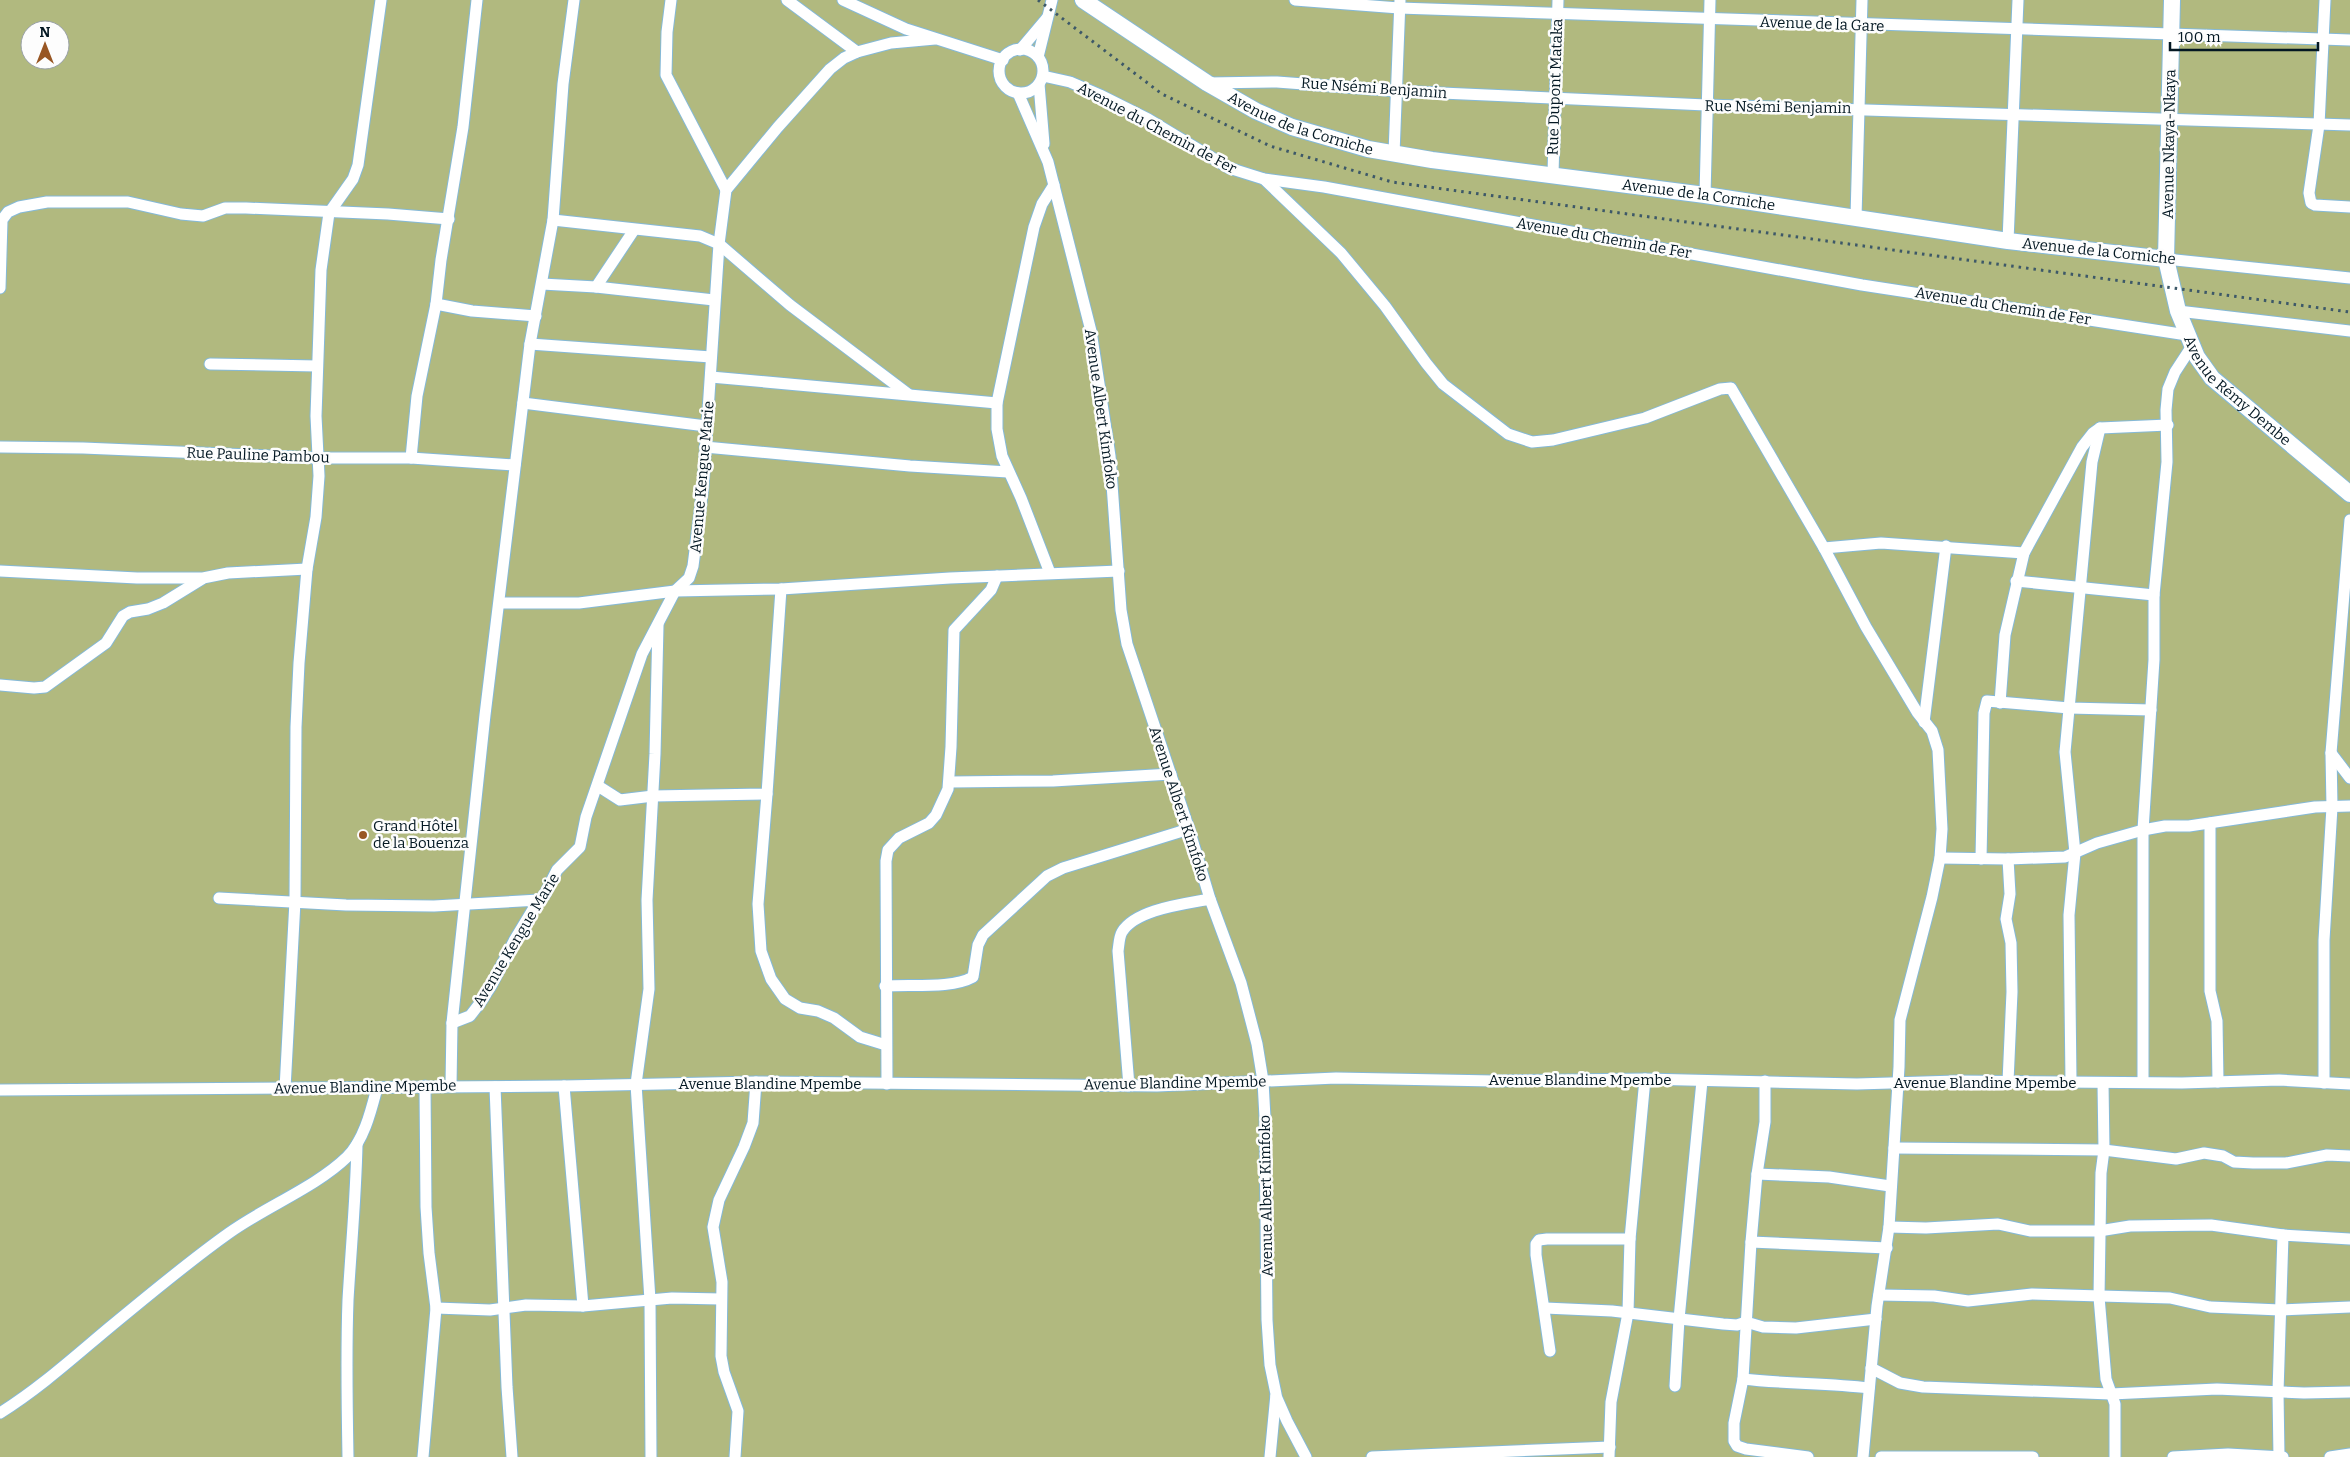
<svg xmlns="http://www.w3.org/2000/svg" width="2350" height="1457" viewBox="0 0 2350 1457" font-family="Bitter,serif">
<style>
.green{fill:#b1b97f;fill-rule:evenodd}
.lines{fill:none;stroke-linecap:round;stroke-linejoin:round}
.street-casing{stroke:#85b9d7;stroke-width:13}
.secondary-casing{stroke:#85b9d7;stroke-width:18}
.street{stroke:#fff;stroke-width:11}
.secondary{stroke:#fff;stroke-width:16}
.rail{stroke:#3d5868;stroke-width:3;stroke-dasharray:2.5 5;stroke-linecap:butt}
.poi-dot{fill:#985623;stroke:#fdfdfd;stroke-width:2}
.labels{text-anchor:middle;dominant-baseline:central;stroke-width:5;stroke-linejoin:round;paint-order:stroke}
.street-label{font-size:15px;fill:#041823;stroke:#fdfdfd}
.poi-label{font-size:15px;fill:#041823;stroke:#fdfdfd;text-anchor:start}
</style>
<rect width="100%" height="100%" fill="#b9e3fc"/>
<path class="green" d="M0,0H2350V1457H0ZM30,30H60V60H30Z"/>
<g class="lines">
<defs>
<g id="street">
<path d="M671,0L667,32L666,75L726,190"/>
<path d="M787,0L857,52"/>
<path d="M843,0L906,29L1003,60"/>
<path d="M1295,0L1399,8L2350,40"/>
<path d="M2325,0L2319,125L2309,193L2311,203L2315,205L2350,207"/>
<circle cx="1021" cy="71" r="22"/>
<path d="M1020,50L1047,18"/>
<path d="M1038,57L1052,0"/>
<path d="M1043,76L1070,82L1100,95L1148,119L1229,168L1264,179L1324,187L1862,285L2187,335"/>
<path d="M1208,83L1277,82L1397,91L1706,105L2350,125"/>
<path d="M1039,84L1044,144"/>
<path d="M1018,93L1048,162L1091,331L1110,456L1121,610L1127,644L1189,829L1210,899L1241,983L1257,1044L1263,1081L1265,1118L1267,1320L1270,1365L1276,1394L1270,1457"/>
<path d="M1394,154L1400,0"/>
<path d="M1553,174L1558,0"/>
<path d="M1264,179L1341,253L1385,306L1426,363L1443,384L1508,434L1532,442L1553,440L1645,418L1720,389L1731,388L1824,548L1866,627L1917,712L1932,731L1938,750L1942,829L1940,858L1932,897L1900,1020L1899,1067L1889,1227L1877,1306L1863,1457"/>
<path d="M1705,195L1710,0"/>
<path d="M1856,217L1862,0"/>
<path d="M553,220L700,236L719,244L790,305L908,394"/>
<path d="M2008,241L2018,0"/>
<path d="M2166,259L2350,278"/>
<path d="M542,284L596,287L714,300"/>
<path d="M596,287L634,230"/>
<path d="M0,288L2,220L8,212L19,207L47,202H128L181,214L203,216L225,208H246L388,214L449,219"/>
<path d="M436,304L472,311L536,316"/>
<path d="M2178,311L2350,331"/>
<path d="M530,344L711,357"/>
<path d="M210,364L317,366"/>
<path d="M711,377L997,403"/>
<path d="M523,403L706,426"/>
<path d="M0,447L83,448L318,458H411L515,465"/>
<path d="M705,447L910,466L1008,472"/>
<path d="M411,458L417,396L436,304L441,260L463,127L477,0"/>
<path d="M1824,548L1881,543L2024,553"/>
<path d="M0,571L137,578H203L228,573L307,569"/>
<path d="M1050,573L1021,498L1002,456L997,429V403L1034,227L1042,204L1054,185"/>
<path d="M2016,581L2154,595"/>
<path d="M500,603H579L675,591L781,589L950,578L1119,571"/>
<path d="M0,685L34,688L45,687L106,643L123,616L130,612L148,609L163,603L202,579"/>
<path d="M2000,703L2005,635L2024,553L2082,447L2093,433L2100,428L2168,425"/>
<path d="M1924,722L1946,546"/>
<path d="M2331,753L2350,778"/>
<path d="M950,782L1053,781L1171,774"/>
<path d="M598,786L620,800L653,796L767,794L781,589"/>
<path d="M767,794L758,904L761,951L771,979L785,999L800,1008L818,1011L834,1018L860,1037L886,1045"/>
<path d="M2210,823V991L2217,1021L2218,1082"/>
<path d="M1940,858L2008,859L2065,857L2097,843L2143,830L2165,826H2189L2315,807L2350,806"/>
<path d="M1981,859L1984,713L1987,701L2069,708L2151,710"/>
<path d="M2008,859L2010,894L2006,919L2011,943L2012,992L2008,1082"/>
<path d="M219,898L346,905L434,906L539,900"/>
<path d="M885,986C910,984 952,989 973,977L978,945L983,935L1047,876L1063,868L1189,829"/>
<path d="M452,1023L470,1016L480,1003L491,986L515,939L535,906L545,894L557,870L580,847L586,817L642,654L675,591L689,578L693,566L703,487L719,244L726,190L778,127L830,69L844,58L857,52L891,43L935,39"/>
<path d="M1765,1081V1122L1757,1174L1751,1242L1743,1379L1734,1423V1441L1737,1446L1746,1449L1808,1457"/>
<path d="M2071,1081L2069,915L2075,853L2065,752L2092,462L2100,428"/>
<path d="M2143,1082V830L2154,660V595L2167,462L2166,410L2168,389L2175,372L2192,346"/>
<path d="M2103,1083L2104,1150L2101,1173L2099,1297L2106,1379L2115,1404V1457"/>
<path d="M2324,1083V940L2332,807L2331,753L2350,520"/>
<path d="M887,1084L886,861L888,850L899,838L929,823L936,815L948,789L951,747L954,630L991,590L997,576"/>
<path d="M451,1086L452,1023L485,715L530,344L553,220L563,84L574,0"/>
<path d="M564,1086L583,1306"/>
<path d="M1129,1086L1118,951C1119,945 1119,937 1122,932C1136,909 1185,904 1210,899"/>
<path d="M495,1087L507,1387L512,1457"/>
<path d="M285,1089L295,901L296,727L299,663L307,569L316,517L319,476L316,416L321,270L329,213L353,179L358,165L381,0"/>
<path d="M0,1090L564,1086L756,1082L1157,1086L1336,1078L1494,1081L1645,1079L1857,1084L1957,1081L2182,1083L2279,1080L2350,1084"/>
<path d="M1894,1148L2104,1150L2176,1159L2204,1153L2223,1156L2234,1162L2253,1163H2286L2327,1155L2350,1156"/>
<path d="M1757,1174L1829,1177L1890,1186"/>
<path d="M1889,1227L1926,1228L1998,1224L2030,1231H2099L2130,1226L2211,1225L2283,1235"/>
<path d="M1751,1242L1887,1248"/>
<path d="M1879,1295L1934,1296L1968,1301L2032,1294L2170,1298L2210,1307L2280,1310L2350,1307"/>
<path d="M436,1308L490,1310L526,1305L583,1306L672,1298L721,1299"/>
<path d="M1545,1308L1612,1311L1723,1324L1737,1325L1746,1322L1763,1327L1796,1328L1876,1319"/>
<path d="M1550,1351L1536,1255V1244L1539,1240L1547,1239H1630"/>
<path d="M1871,1368L1900,1383L1923,1387L2111,1394L2217,1389L2304,1393L2350,1392"/>
<path d="M1743,1379C1785,1384 1827,1383 1869,1388"/>
<path d="M1675,1386L1679,1319L1702,1081"/>
<path d="M1276,1396L1287,1421L1306,1457"/>
<path d="M0,1413C40,1388 74,1357 110,1327C149,1295 188,1262 229,1233C265,1207 316,1187 347,1157C364,1140 371,1111 377,1088"/>
<path d="M348,1457C347,1405 346,1353 348,1300C351,1248 356,1196 357,1144"/>
<path d="M423,1457L436,1308L429,1253L426,1207L425,1086"/>
<path d="M651,1457L650,1300L636,1084L649,989L647,900L655,754L658,625"/>
<path d="M735,1457L738,1411L724,1372L721,1356L722,1282L713,1227L719,1200L744,1147L753,1123L756,1082"/>
<path d="M1372,1457L1610,1447"/>
<path d="M1609,1457L1611,1402L1628,1313L1630,1239L1645,1079"/>
<path d="M1881,1457H2033"/>
<path d="M2173,1457L2228,1454L2283,1457"/>
<path d="M2279,1457L2278,1392L2283,1235L2350,1239"/>
<path d="M2330,1457L2350,1454"/>
</g>
<g id="secondary">
<path id="s1" d="M1083,0L1207,83L1256,111L1292,127L1368,149L1432,160L1705,195L2008,241L2166,259"/>
<path id="s2" d="M2172,0L2166,259L2178,311L2197,357L2212,378L2350,494"/>
</g>
</defs>
<use href="#street" class="street-casing"/>
<use href="#secondary" class="secondary-casing"/>
<use href="#street" class="street"/>
<use href="#secondary" class="secondary"/>
<path class="rail" d="M1038,0L1162,94L1270,146L1392,182L2350,312"/>
</g>
<circle class="poi-dot" cx="363" cy="835" r="5"/>
<g class="labels">
<g class="street-label">
<text transform="translate(1822 24) rotate(2)">Avenue de la Gare</text>
<text transform="translate(1555 87) rotate(-88)">Rue Dupont Mataka</text>
<text transform="translate(1374 88) rotate(4)">Rue Nsémi Benjamin</text>
<text transform="translate(1778 107) rotate(1)">Rue Nsémi Benjamin</text>
<text stroke="none"><textPath href="#s1" startOffset="252">Avenue de la Corniche</textPath></text>
<text transform="translate(1157 128) rotate(28)">Avenue du Chemin de Fer</text>
<text transform="translate(2169 144) rotate(-89)">Avenue Nkaya-Nkaya</text>
<text stroke="none"><textPath href="#s1" startOffset="658">Avenue de la Corniche</textPath></text>
<text transform="translate(1604 238) rotate(10)">Avenue du Chemin de Fer</text>
<text transform="translate(2099 251) rotate(6)">Avenue de la Corniche</text>
<text transform="translate(2003 306) rotate(9)">Avenue du Chemin de Fer</text>
<text stroke="none"><textPath href="#s2" startOffset="414">Avenue Rémy Dembe</textPath></text>
<text transform="translate(1101 409) rotate(82)">Avenue Albert Kimfoko</text>
<text transform="translate(258 455) rotate(2)">Rue Pauline Pambou</text>
<text transform="translate(702 477) rotate(-85)">Avenue Kengue Marie</text>
<text transform="translate(1179 804) rotate(72)">Avenue Albert Kimfoko</text>
<text transform="translate(516 940) rotate(-59)">Avenue Kengue Marie</text>
<text x="1580" y="1080">Avenue Blandine Mpembe</text>
<text transform="translate(1175 1083) rotate(-1)">Avenue Blandine Mpembe</text>
<text x="1985" y="1083">Avenue Blandine Mpembe</text>
<text x="770" y="1084">Avenue Blandine Mpembe</text>
<text transform="translate(365 1087) rotate(-1)">Avenue Blandine Mpembe</text>
<text transform="translate(1266 1196) rotate(-91)">Avenue Albert Kimfoko</text>
</g>
<g class="poi-label">
<text x="373" y="826">Grand Hôtel<tspan x="373" dy="17">de la Bouenza</tspan></text>
</g>
</g>
<g transform="translate(45 45)"><circle r="24" fill="#fdfdfd" stroke="#99a1a6"/>
<path d="M0-4L9 19L0 12L-9 19Z" fill="#985623"/>
<text y="-8" font-size="14" font-weight="bold" text-anchor="middle" fill="#041823">N</text>
</g>
<path d="M2170 42v8h148v-8" fill="none" stroke="#041823" stroke-width="2.5"/>
<text x="2178" y="42" font-size="15" fill="#041823" stroke="#fdfdfd" stroke-width="4" paint-order="stroke">100 m</text>
</svg>
